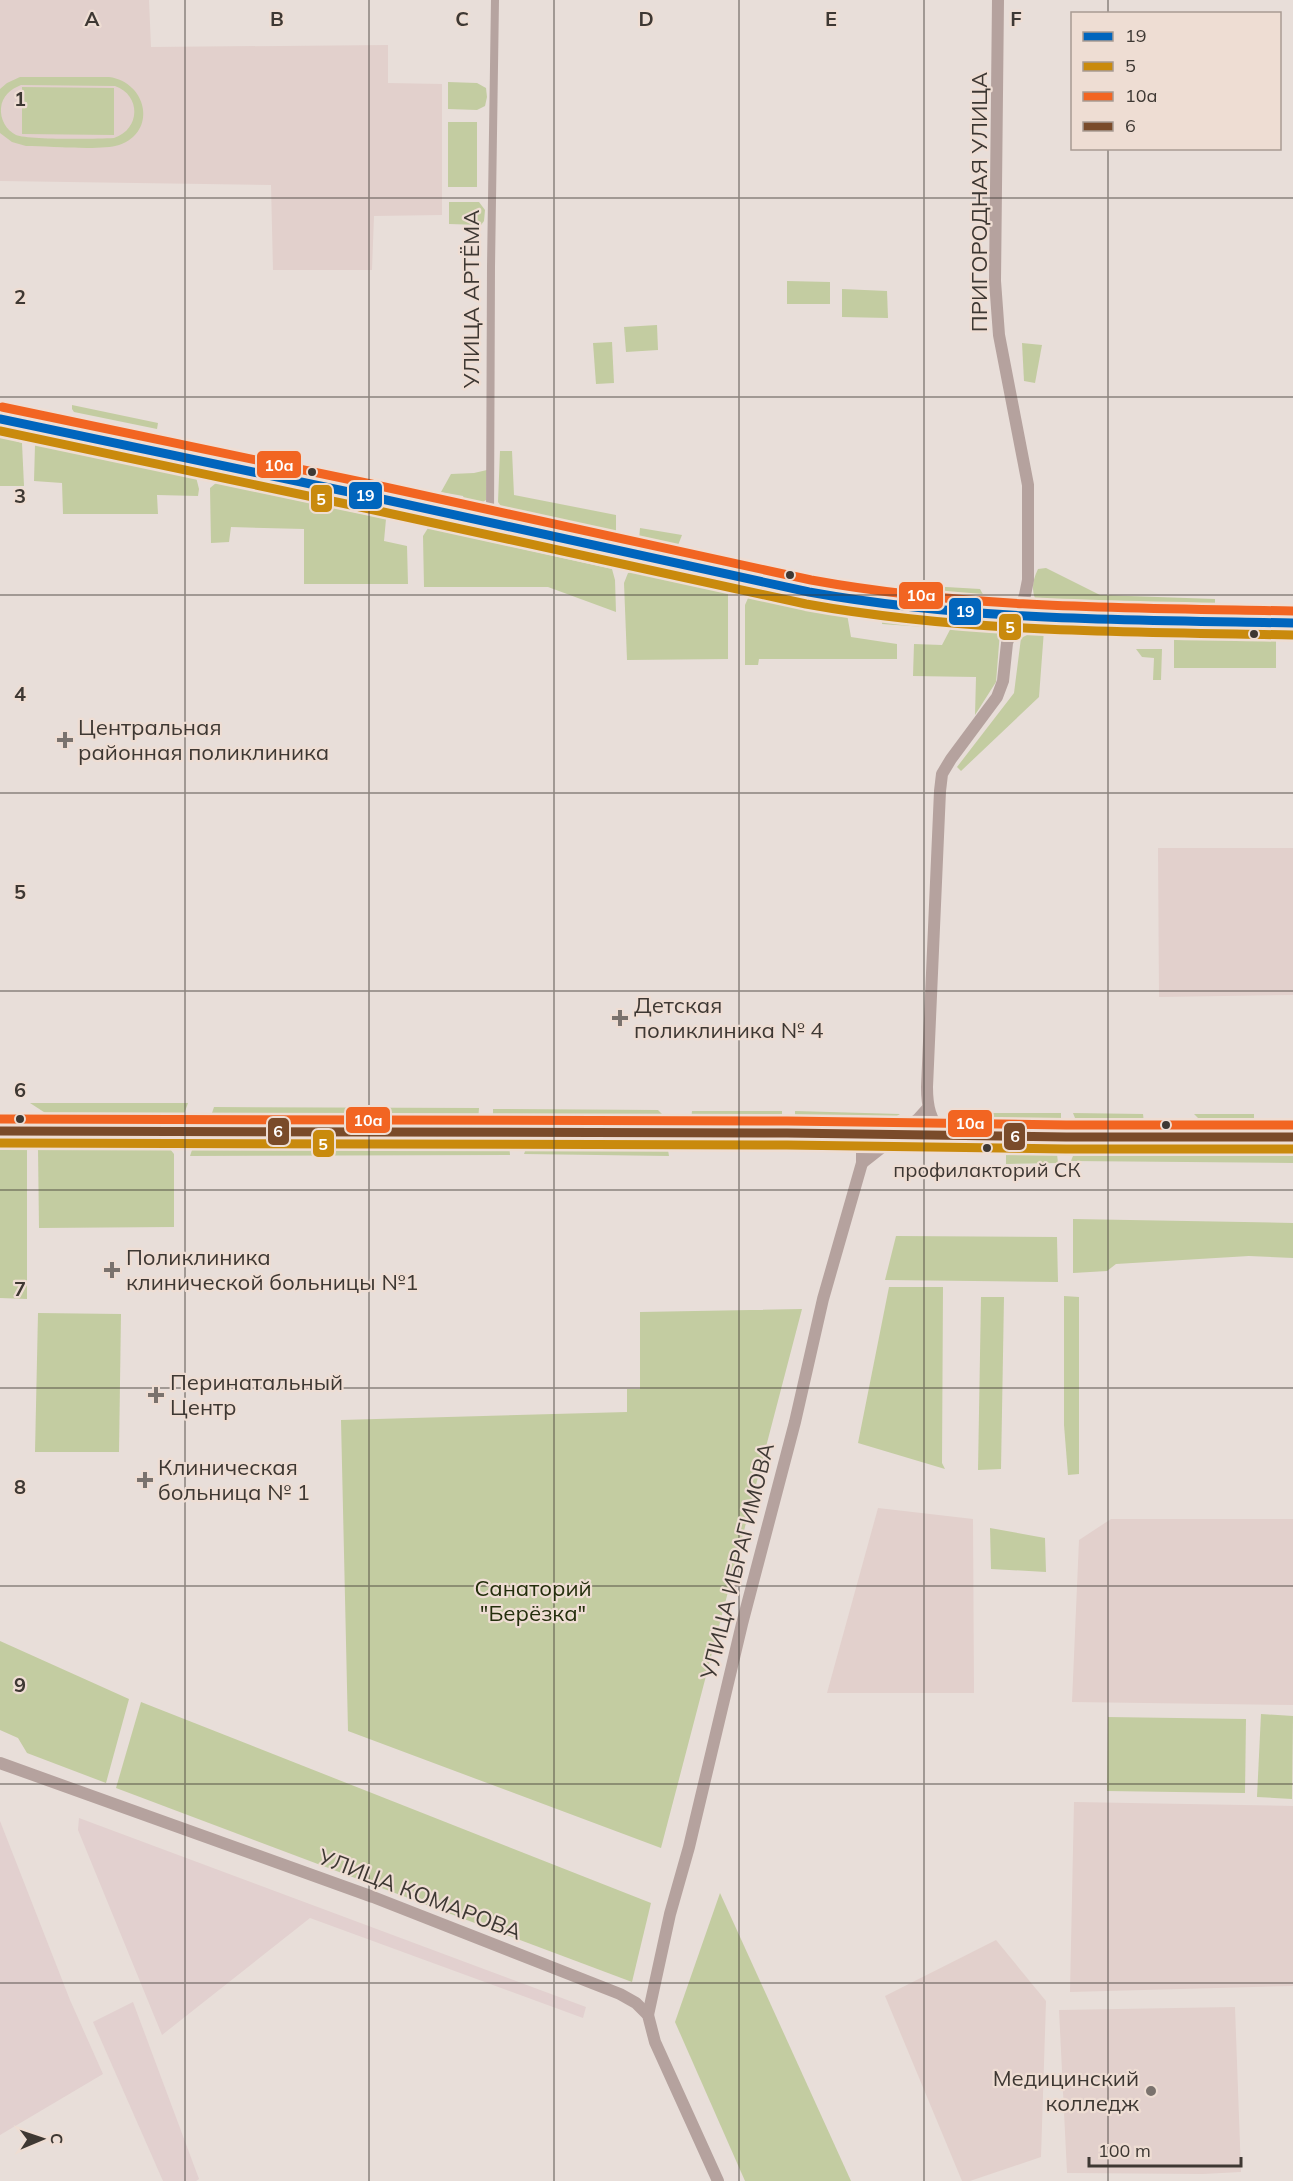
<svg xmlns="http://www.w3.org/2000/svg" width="1293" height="2181" viewBox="0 0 1293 2181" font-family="Mulish,sans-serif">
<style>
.industrial{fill:#e2d0cf}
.education{fill:#e2d0cc}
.green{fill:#c3cca1;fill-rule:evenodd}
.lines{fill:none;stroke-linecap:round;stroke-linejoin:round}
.street{stroke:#b6a4a0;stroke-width:8}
.secondary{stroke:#b5a29e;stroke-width:12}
.bus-1-casing{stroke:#eeddd3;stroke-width:14}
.bus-2-casing{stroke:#eeddd3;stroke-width:14}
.bus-3-casing{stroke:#eeddd3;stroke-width:14}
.bus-4-casing{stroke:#eeddd3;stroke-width:14}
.bus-1{stroke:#0065bd;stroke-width:9}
.bus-2{stroke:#c98a0d;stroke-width:9}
.bus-3{stroke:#f26522;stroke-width:9}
.bus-4{stroke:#7a4b2a;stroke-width:9}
.grid{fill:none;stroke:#3e3833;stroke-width:1.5;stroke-opacity:0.55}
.bus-dot{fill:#3e3833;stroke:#eeddd3;stroke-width:2}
.poi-dot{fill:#7a726d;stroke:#eeddd3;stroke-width:2}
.labels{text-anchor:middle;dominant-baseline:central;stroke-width:4.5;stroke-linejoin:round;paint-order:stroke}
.bus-label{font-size:20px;fill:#3e3833;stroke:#eeddd3}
.street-label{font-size:22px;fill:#3e3833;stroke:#eeddd3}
.poi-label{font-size:22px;fill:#3e3833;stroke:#eeddd3;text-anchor:start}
.park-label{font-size:22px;fill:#232e0c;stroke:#eeddd3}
.grid-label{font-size:20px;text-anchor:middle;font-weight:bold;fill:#3e3833;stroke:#eeddd3;stroke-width:4.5;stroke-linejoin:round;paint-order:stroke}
.line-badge{stroke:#eeddd3;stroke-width:2}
.badge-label{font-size:16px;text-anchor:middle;font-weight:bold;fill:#fff}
</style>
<rect width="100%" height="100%" fill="#e8ded9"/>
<g class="industrial">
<path d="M79,1818L586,2007L583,2018L310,1918L162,2035L78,1830Z"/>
<path d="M0,1821L70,2000L103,2074L0,2135Z"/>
<path d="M133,2002L199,2179L196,2181H163L93,2022Z"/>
</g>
<g class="education">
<path d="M0,0H149L151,47L388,45V83L442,84V215L374,216L372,270H273L271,185L0,181Z"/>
<path d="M1158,848H1293V995L1159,997Z"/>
<path d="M878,1508L973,1519L974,1693H827Z"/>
<path d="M1111,1519H1293V1705L1072,1702L1079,1540Z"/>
<path d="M1074,1802L1293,1806V1986L1070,1992Z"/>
<path d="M996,1940L1046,2001L1041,2157L970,2181H962L885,1996Z"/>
<path d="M1235,2007L1241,2172L1203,2174L1067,2173L1059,2010Z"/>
</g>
<g class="green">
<path d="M20,77H109C147,82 158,132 119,145C100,151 49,146 26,146L12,142L0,133V89L7,83ZM21,85L115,86C141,95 141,129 114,138C98,139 28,140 16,135C6,130 0,119 1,108C2,96 11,89 21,85Z"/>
<path d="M448,82L477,83L486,88L487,97L485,106L477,110L448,109Z"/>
<path d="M22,87L114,88V135L22,134Z"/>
<rect x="448" y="122" width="29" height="65"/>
<path d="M449,202H479L485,210L484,221L481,225L449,224Z"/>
<path d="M787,281L830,282V304H787Z"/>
<path d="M842,289L887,291L888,318L842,317Z"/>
<path d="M657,325L658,350L626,352L624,327Z"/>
<path d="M612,342L614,383L596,384L593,343Z"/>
<path d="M1022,343L1042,345L1035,383L1024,381Z"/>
<path d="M72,405L158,423L157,429L74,412L72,409Z"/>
<path d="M0,436L22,443L24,486H0Z"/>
<path d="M40,443L196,477L199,489L198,496L157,495L158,514H63L62,483L34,481L35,445Z"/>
<path d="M500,451H512L514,495L616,515V534L612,539L507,515L498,502Z"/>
<path d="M487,470L486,500L477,506L466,504L463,496L441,492L451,474L474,473Z"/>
<path d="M216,483L386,519L384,541L407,546L408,584H304V529L231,527L229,542L211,543L210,488Z"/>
<path d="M428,528L612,569L615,580L616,612L548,587H424L423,536Z"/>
<path d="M640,528L682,535L675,553L643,546L639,540Z"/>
<path d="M1046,568L1100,595L1215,599V609L1040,607C1031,595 1031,583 1038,569Z"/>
<path d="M635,571L728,592V659L627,660L624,583L628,573Z"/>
<path d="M912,585L980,589L986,600L917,595L912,592Z"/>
<path d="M749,596L847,614L851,637L897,644V659H759L758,665H745V605Z"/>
<path d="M883,616L943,621L939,628L882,624Z"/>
<path d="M953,624L995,626L1000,632L996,682L975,715L976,677L913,676L914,644L942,645Z"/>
<path d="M1044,630L1039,697L961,771L957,767L1014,693L1021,638L1031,633Z"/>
<path d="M1174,632L1230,633L1257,637L1275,633H1293V641H1276V668H1174Z"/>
<path d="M1136,649H1162L1161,680H1153L1154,658L1142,657Z"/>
<path d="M30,1103H188L183,1117L50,1116Z"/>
<path d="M214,1107L479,1108L478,1122L214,1120L212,1113Z"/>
<path d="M493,1109L658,1110L663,1115L661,1120L655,1122H493Z"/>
<path d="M692,1111H782V1121L691,1120Z"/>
<path d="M795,1111L900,1114L889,1121L795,1120Z"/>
<path d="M947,1113H1061V1123L947,1122Z"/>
<path d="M1073,1113L1143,1114L1144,1123H1077Z"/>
<path d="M1194,1114H1254V1123H1203Z"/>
<path d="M509,1143L510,1155L190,1156L192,1150L196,1144Z"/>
<path d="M528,1143L667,1144L669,1156L524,1154Z"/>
<path d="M0,1148H27V1299L0,1298Z"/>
<path d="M1022,1148H1051L1057,1154L1058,1163L1006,1164V1149Z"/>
<path d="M1076,1148L1293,1149V1163L1071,1161Z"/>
<path d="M38,1149H170L174,1154V1227L39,1228Z"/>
<path d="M1073,1219L1293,1223V1258L1249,1256L1116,1264L1107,1271L1073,1273Z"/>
<path d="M896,1236L1057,1237L1058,1282L885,1280Z"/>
<path d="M889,1287H943L942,1463L945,1469L858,1443Z"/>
<path d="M1064,1296L1079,1297V1474L1068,1475L1064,1425Z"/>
<path d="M981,1297H1004L1001,1469L978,1470Z"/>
<path d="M802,1309L661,1848L348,1731L341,1420L627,1412V1389H640V1312Z"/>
<path d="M38,1313L121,1314L119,1452H35Z"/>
<path d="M990,1528L1045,1538L1046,1572L991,1569Z"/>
<path d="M0,1641L129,1699L106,1783L27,1753L18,1738L0,1730Z"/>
<path d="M141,1702L651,1903L632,1982L116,1788Z"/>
<path d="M1261,1714L1293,1716L1292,1799L1257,1797Z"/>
<path d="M1108,1717L1246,1719L1245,1793L1107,1791Z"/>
<path d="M720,1893L851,2181H745L675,2022Z"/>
</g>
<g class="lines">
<path class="street" d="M490,522L491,267L495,0"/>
<g class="secondary">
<path d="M0,419L368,496L809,592L870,603L1042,618L1293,623"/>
<path d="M0,1131L787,1133L1066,1137H1293"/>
<path d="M943,1135C930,1119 927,1107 927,1087L940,791L942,774L951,759L997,697L1003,681L1007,643L1025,595L1028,580V485L999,335L995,281L998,0"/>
<path d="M862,1163L918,1119L927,1109"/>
<path d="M0,1763L373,1897L620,1994L636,2003L648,2015L655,2042L718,2181"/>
<path d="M648,2015L670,1914L689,1847L742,1624L795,1422L823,1299L862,1163V1134"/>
</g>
<defs>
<path id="bus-1" d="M0,419L368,496L809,592C969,621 1131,620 1293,623"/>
<g id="bus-2">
<path d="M0,431L365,508L806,604C967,633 1130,632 1293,635"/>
<path d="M0,1143L787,1145L1066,1149H1293"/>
</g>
<g id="bus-3">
<path d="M2,407L371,484L811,580C970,609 1132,608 1293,611"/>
<path d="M0,1119L787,1121L1066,1125H1293"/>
</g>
<path id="bus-4" d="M0,1131L787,1133L1066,1137H1293"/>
</defs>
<use href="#bus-1" class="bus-1-casing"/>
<use href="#bus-2" class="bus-2-casing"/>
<use href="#bus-3" class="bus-3-casing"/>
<use href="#bus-4" class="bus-4-casing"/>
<use href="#bus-1" class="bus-1"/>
<use href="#bus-2" class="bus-2"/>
<use href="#bus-3" class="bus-3"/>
<use href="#bus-4" class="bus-4"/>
</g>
<path class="grid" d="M185,0V2181M369,0V2181M554,0V2181M739,0V2181M924,0V2181M1108,0V14M1108,148V2181M0,198H1293M0,397H1293M0,595H1293M0,793H1293M0,991H1293M0,1190H1293M0,1388H1293M0,1586H1293M0,1784H1293M0,1983H1293"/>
<g class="bus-dot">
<circle cx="312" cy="472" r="5"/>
<circle cx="790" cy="575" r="5"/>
<circle cx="1254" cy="634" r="5"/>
<circle cx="20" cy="1119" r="5"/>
<circle cx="1166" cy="1125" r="5"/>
<circle cx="987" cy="1148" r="5"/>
</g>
<g class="poi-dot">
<path d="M62 731h6v6h6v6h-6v6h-6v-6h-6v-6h6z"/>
<path d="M617 1009h6v6h6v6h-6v6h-6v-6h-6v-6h6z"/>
<path d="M109 1261h6v6h6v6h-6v6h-6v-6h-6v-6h6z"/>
<path d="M153 1386h6v6h6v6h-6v6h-6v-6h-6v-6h6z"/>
<path d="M142 1471h6v6h6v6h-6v6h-6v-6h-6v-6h6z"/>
<circle cx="1151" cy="2091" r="6"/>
</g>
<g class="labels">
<g class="bus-label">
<text x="987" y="1169">профилакторий СК</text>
</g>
<g class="street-label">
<text transform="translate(979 202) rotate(-90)">ПРИГОРОДНАЯ УЛИЦА</text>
<text transform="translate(471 299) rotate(-90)">УЛИЦА АРТЁМА</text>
<text transform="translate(737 1561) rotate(-76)">УЛИЦА ИБРАГИМОВА</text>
<text transform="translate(420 1894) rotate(21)">УЛИЦА КОМАРОВА</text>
</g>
<g class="poi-label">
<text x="78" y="727">Центральная<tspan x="78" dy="25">районная поликлиника</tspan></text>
<text x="634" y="1005">Детская<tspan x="634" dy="25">поликлиника № 4</tspan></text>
<text x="126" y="1257">Поликлиника<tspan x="126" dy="25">клинической больницы №1</tspan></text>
<text x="170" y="1382">Перинатальный<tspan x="170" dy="25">Центр</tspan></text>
<text x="158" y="1467">Клиническая<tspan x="158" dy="25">больница № 1</tspan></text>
<text x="1139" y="2078" text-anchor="end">Медицинский<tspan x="1139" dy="25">колледж</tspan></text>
</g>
<g class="park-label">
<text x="533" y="1588">Санаторий<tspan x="533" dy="25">"Берёзка"</tspan></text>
</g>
</g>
<g class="grid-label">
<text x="92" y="26">A</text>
<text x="277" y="26">B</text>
<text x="462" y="26">C</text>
<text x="646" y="26">D</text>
<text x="831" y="26">E</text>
<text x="1016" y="26">F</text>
<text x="20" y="106">1</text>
<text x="20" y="304">2</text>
<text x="20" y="503">3</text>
<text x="20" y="701">4</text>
<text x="20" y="899">5</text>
<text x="20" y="1097">6</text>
<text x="20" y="1296">7</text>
<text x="20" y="1494">8</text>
<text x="20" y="1692">9</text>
</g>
<g class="line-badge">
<rect x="256" y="450" width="46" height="29" rx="6" fill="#f26522"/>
<rect x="348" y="481" width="35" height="29" rx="6" fill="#0065bd"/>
<rect x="310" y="484" width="23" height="29" rx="6" fill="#c98a0d"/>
<rect x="898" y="581" width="46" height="29" rx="6" fill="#f26522"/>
<rect x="948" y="597" width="34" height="29" rx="6" fill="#0065bd"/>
<rect x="998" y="613" width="24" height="28" rx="6" fill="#c98a0d"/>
<rect x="345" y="1106" width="46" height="28" rx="6" fill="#f26522"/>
<rect x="947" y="1109" width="46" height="29" rx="6" fill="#f26522"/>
<rect x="267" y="1117" width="23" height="29" rx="6" fill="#7a4b2a"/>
<rect x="1003" y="1122" width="23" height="29" rx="6" fill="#7a4b2a"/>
<rect x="312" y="1129" width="23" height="29" rx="6" fill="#c98a0d"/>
</g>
<g class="badge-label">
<text x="279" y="471">10а</text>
<text x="365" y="501">19</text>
<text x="321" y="505">5</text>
<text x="921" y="601">10а</text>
<text x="965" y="617">19</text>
<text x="1010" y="633">5</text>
<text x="368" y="1126">10а</text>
<text x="970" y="1129">10а</text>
<text x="278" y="1137">6</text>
<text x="1015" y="1142">6</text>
<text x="323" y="1150">5</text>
</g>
<rect x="1071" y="12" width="210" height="138" fill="#eeddd3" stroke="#a89b93" stroke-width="1.5"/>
<rect x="1083" y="32" width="30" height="9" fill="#0065bd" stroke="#a89b93" stroke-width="1.5"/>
<text x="1125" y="42" font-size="18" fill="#3e3833">19</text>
<rect x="1083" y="62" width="30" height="9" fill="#c98a0d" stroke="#a89b93" stroke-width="1.5"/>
<text x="1125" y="72" font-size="18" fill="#3e3833">5</text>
<rect x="1083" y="92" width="30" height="9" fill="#f26522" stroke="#a89b93" stroke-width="1.5"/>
<text x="1125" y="102" font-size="18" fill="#3e3833">10а</text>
<rect x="1083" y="122" width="30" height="9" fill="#7a4b2a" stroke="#a89b93" stroke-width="1.5"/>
<text x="1125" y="132" font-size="18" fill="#3e3833">6</text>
<g transform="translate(42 2139) rotate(88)" stroke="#eeddd3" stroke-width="4.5" paint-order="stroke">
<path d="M0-4.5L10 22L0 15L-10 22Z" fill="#3e3833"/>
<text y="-9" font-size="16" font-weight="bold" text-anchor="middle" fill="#3e3833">С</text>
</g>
<path d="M1089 2157v9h152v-9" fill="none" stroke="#3e3833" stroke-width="3"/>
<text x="1098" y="2157" font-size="18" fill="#3e3833" stroke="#eeddd3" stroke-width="4.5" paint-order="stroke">100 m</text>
</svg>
